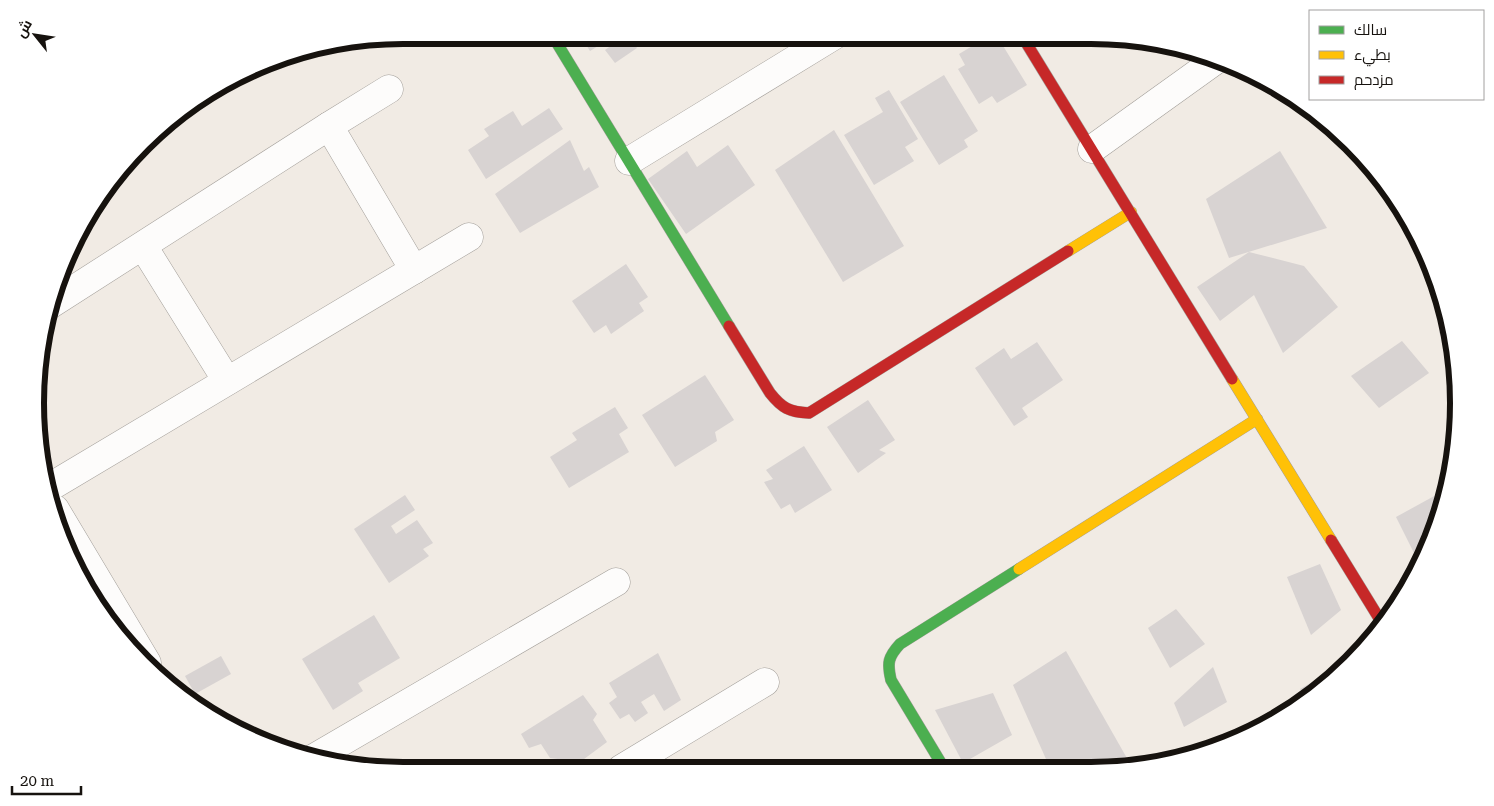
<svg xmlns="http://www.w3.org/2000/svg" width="1494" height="806" viewBox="0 0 1494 806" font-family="'Roboto Serif',Cairo,serif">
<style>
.building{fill:#d8d3d2}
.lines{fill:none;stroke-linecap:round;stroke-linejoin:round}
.street-casing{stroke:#a39f9a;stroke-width:29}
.fast-casing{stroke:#a39f9a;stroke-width:12}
.slow-casing{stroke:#a39f9a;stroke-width:12}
.jam-casing{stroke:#a39f9a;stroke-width:12}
.street{stroke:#fdfcfb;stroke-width:28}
.fast{stroke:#4caf50;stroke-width:11}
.slow{stroke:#ffc107;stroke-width:11}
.jam{stroke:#c62828;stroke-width:11}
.rim{fill:none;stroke:#16120e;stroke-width:6}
</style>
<rect width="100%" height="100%" fill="#f1ebe4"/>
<g class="building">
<path d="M580,35H616L590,51Z"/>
<path d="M626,35H628L637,48L615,63L605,50Z"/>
<path d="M634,35H660L641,47Z"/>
<path d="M989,36H997L1027,85L997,103L992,96L979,104L958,69L965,65L959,54Z"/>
<path d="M1155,42L1177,46L1156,51Z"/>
<path d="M944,75L978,131L964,140L968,147L939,165L900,102Z"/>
<path d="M889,90L918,139L905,147L914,161L874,185L844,135L883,112L875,98Z"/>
<path d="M549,108L563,129L486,179L468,150L489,136L484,129L513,111L522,126Z"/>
<path d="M834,130L904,246L843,282L775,170Z"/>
<path d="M570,140L584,171L589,167L599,187L520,233L495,194Z"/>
<path d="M728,145L755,185L686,234L648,179L687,151L697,167Z"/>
<path d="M1280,151L1327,228L1229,258L1206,199Z"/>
<path d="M1249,252L1304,266L1338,307L1283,353L1254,295L1220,321L1197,287Z"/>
<path d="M626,264L648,297L639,303L644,311L611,334L606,325L594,333L572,301Z"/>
<path d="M1449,326L1456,367L1454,368L1439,332Z"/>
<path d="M1402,341L1429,373L1379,408L1351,376Z"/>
<path d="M1037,342L1063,380L1022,408L1028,417L1014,426L975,368L1004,348L1011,359Z"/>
<path d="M705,375L734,420L715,432L717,441L675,467L642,415Z"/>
<path d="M868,400L895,440L879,450L886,453L858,473L827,427Z"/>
<path d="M615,407L628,428L619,434L629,452L569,488L550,457L577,440L572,433Z"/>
<path d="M804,446L832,490L795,513L790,504L781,509L764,482L773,479L766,470Z"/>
<path d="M1447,489L1440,521L1420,565L1396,517Z"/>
<path d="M405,495L415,510L391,526L396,534L417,520L433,543L423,549L429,556L389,583L354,529Z"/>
<path d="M1320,564L1341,610L1311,635L1287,577Z"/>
<path d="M1176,609L1205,644L1170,668L1148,628Z"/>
<path d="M374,615L400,658L358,683L363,691L333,710L302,659Z"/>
<path d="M1066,651L1132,767L1050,768L1013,685Z"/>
<path d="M658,653L681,700L664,711L654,694L641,702L648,713L635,722L629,714L620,719L609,703L617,697L609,683Z"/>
<path d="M221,656L231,674L195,694L185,676Z"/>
<path d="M1356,657L1351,663L1307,700L1300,689Z"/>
<path d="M1213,667L1227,702L1184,727L1174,703Z"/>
<path d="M993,693L1012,735L963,763L935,710Z"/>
<path d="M583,695L597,714L593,720L607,742L580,762L550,758L541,744L529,748L521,734Z"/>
</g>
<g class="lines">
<defs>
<g id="street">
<path d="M329,126L414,270"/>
<path d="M1092,149L1216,60"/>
<path d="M629,161L835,35"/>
<path d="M143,246L227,381"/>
<path d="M48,306L329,126L389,89"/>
<path d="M50,487L469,237"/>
<path d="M55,509L147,663"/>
<path d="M312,759L616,582"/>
<path d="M621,769L765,682"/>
</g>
<g id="fast">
<path d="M552,35L729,326"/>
<path d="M944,768L891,680C887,663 888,657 900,644L1019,569"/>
</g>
<g id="slow">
<path d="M1068,251L1131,212"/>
<path d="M1232,379L1331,540"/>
<path d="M1019,569L1257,419"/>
</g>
<g id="jam">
<path d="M1022,36L1232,379"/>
<path d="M729,326L770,393C782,408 789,412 809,413L1068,251"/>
<path d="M1331,540L1382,623"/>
</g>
</defs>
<use href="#street" class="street-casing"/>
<use href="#fast" class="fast-casing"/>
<use href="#slow" class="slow-casing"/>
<use href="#jam" class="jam-casing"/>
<use href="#street" class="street"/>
<use href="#fast" class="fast"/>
<use href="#slow" class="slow"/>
<use href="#jam" class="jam"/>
</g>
<path d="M0 0H1494V806H0ZM403 44H1091A359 359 0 0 1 1450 403V403A359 359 0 0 1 1091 762H403A359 359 0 0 1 44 403V403A359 359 0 0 1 403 44Z" fill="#fff" fill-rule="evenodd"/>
<path class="rim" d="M403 44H1091A359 359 0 0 1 1450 403V403A359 359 0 0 1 1091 762H403A359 359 0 0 1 44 403V403A359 359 0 0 1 403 44Z"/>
<rect x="1309" y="10" width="175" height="90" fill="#ffffff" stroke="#a2a09f"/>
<rect x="1319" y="26" width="25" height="8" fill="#4caf50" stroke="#a2a09f"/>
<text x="1354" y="35" font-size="15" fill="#16120e">سالك</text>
<rect x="1319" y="51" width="25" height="8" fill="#ffc107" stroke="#a2a09f"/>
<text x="1354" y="60" font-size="15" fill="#16120e">بطيء</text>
<rect x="1319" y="76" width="25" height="8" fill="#c62828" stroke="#a2a09f"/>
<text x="1354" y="85" font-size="15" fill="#16120e">مزدحم</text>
<g transform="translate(35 35) rotate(300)" stroke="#ffffff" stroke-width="4" paint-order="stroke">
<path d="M0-4L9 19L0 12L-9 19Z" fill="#16120e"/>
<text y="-8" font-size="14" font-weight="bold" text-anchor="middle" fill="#16120e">ش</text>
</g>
<path d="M12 786v8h69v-8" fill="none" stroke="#16120e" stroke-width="2.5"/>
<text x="20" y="786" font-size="15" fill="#16120e" stroke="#ffffff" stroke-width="4" paint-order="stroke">20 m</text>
</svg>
